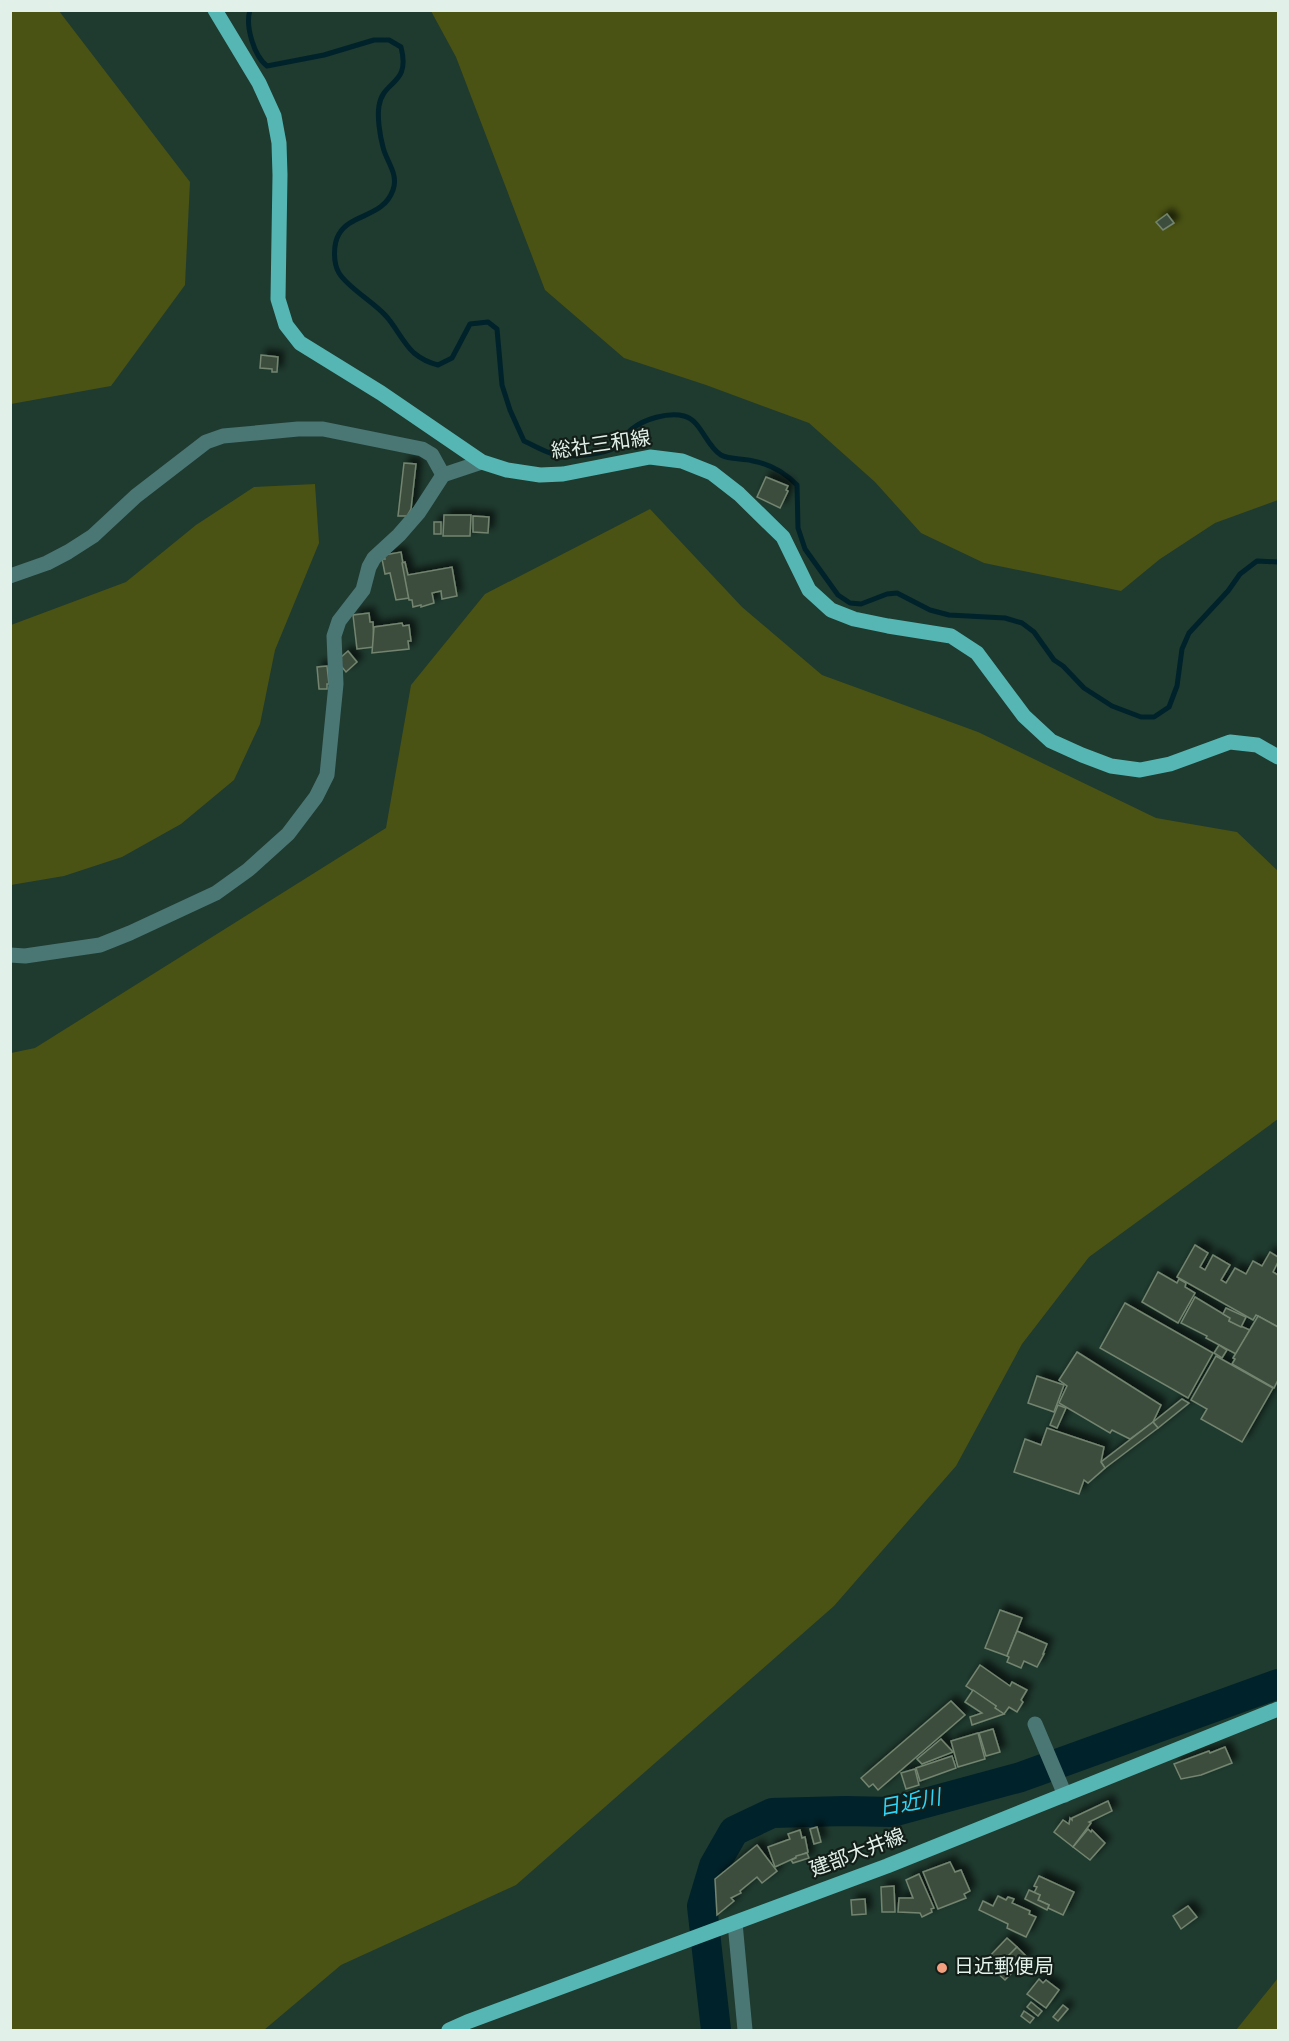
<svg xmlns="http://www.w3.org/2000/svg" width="1289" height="2041" viewBox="0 0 1289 2041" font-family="Overpass,'Noto Sans JP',sans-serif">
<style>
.green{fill:#4a5313}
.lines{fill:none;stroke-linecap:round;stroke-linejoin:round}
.stream{stroke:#00222a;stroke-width:5}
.river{stroke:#00222a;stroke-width:30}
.building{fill:#3e4e3c;stroke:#738570;stroke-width:1.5;filter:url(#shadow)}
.minor{stroke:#4a7674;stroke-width:15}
.major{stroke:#55b6b3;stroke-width:15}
.poi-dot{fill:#f2a080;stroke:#131e19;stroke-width:2}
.labels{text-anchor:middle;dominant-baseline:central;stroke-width:4.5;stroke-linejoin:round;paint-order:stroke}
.street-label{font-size:20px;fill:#e1f0e9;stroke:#131e19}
.poi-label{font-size:20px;fill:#e1f0e9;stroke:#131e19;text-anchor:start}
.water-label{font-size:21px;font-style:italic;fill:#2bd6fb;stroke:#131e19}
</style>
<defs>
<filter id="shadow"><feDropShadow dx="5.5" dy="-5.5" stdDeviation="3" flood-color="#0009"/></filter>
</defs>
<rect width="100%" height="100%" fill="#1f3a2f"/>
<g class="green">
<path d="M11,10L59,11L190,182L185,285L111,386L11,404Z"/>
<path d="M431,11H1278V500L1215,523L1160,559L1121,591L984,563L921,533L875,482L809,423L706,385L624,358L545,290L456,57Z"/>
<path d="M315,484L319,543L275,650L260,724L234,780L181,824L122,857L64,876L11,885V625L126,582L196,525L254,487Z"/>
<path d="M650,509L742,607L822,675L978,732L1156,818L1237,832L1278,871V1119L1089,1257L1022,1344L956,1466L834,1606L516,1885L341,1965L264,2030H11V1053L35,1048L386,828L411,685L485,594Z"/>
<path d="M1278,1978V2030H1236Z"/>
</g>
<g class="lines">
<path class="stream" d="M250,10C245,26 254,56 267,66L324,55L374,40H389L401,47C411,86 383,79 379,106C377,117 380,136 383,147C386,161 399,174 393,190C383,218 351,213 339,234C333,244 333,263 339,273C348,288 374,302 386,316C396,327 403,343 414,353C420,358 430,363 438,365L452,358L470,324L488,322L497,329L502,385L510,410L524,441C533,445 543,451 553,454C567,458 604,455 616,447C622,442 626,434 632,429C644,419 668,412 684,416C701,420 706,446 721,455C730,460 743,458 753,461C769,464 785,473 797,485L798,528L805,549L838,595L850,603L861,604L887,594L897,593L930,610L949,615L1005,618L1022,623L1034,632L1054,660L1063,666L1084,688L1112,706L1141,717H1154L1169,707L1177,686L1182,649L1189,633L1228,591L1240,574L1257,561L1278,562"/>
<path class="river" d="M716,2030L702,1906L714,1866L734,1831L772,1813L845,1811L892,1812L1021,1777L1278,1684"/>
</g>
<g class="building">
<path d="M1167,214L1174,223L1163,230L1156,222Z"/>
<path d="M261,355L278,357L277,372H272V369L260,368Z"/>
<path d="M404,463L416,464L411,509L407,516H398Z"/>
<path d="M766,477L788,486L786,490L788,491L780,508L757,497Z"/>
<path d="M444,515H471L470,536H443Z"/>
<path d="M473,516L489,517L488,533L473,532Z"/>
<rect x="434" y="522" width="7" height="12"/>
<path d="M401,552L409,598L396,600L390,573L385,574L382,559H385L384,555Z"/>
<path d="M405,562L408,575L452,567L457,596L442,599L441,591L432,593L434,603L421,607V605L413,607L412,600H409L402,563Z"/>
<path d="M369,613L370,622H373L374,647L357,649L353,615Z"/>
<path d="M402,623L403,626L409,625L411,641H408L409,649L372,653L374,627Z"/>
<path d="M348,651L357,662L346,672L341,666L339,659Z"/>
<path d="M327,666L329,684H327V689H319L317,667Z"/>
<path d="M1195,1245L1208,1253L1200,1267L1205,1270L1213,1255L1230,1265L1221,1280L1226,1283L1235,1268L1246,1274L1253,1261L1262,1266L1270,1252L1278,1257V1262L1273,1272L1278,1275V1327L1256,1315L1253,1320L1177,1277Z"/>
<path d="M1158,1272L1177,1283L1179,1279L1186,1283L1185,1287L1195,1293L1178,1323L1142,1302Z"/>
<path d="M1195,1297L1230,1318L1229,1321L1250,1330L1236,1354L1206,1338L1207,1336L1181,1323Z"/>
<path d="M1125,1303L1213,1353L1188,1398L1100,1348Z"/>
<path d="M1226,1308L1246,1317L1241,1327L1229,1321L1230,1318L1223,1314Z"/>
<path d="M1258,1316L1278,1327V1380L1274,1388L1232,1364L1235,1359L1233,1358Z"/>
<path d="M1219,1345L1227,1350L1222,1358L1214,1353Z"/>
<path d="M1077,1352L1161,1405L1153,1422L1130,1439L1112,1430L1110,1433L1059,1403L1067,1386L1059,1380Z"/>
<path d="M1216,1356L1273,1388L1242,1442L1201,1419L1207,1409L1191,1400Z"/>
<path d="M1037,1376L1064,1385L1054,1412L1028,1403Z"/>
<path d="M1182,1399L1189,1403L1158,1428L1153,1422Z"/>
<path d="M1058,1405L1066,1408L1057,1428L1050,1425Z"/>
<path d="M1153,1422L1158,1428L1105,1468L1101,1462Z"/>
<path d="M1047,1428L1104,1447L1101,1462L1105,1468L1088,1483L1084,1480L1079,1494L1014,1472L1025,1439L1041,1445Z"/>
<path d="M1000,1610L1022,1618L1007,1656L985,1648Z"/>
<path d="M1017,1631L1047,1644L1043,1654H1044L1037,1667L1024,1661L1021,1668L1007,1662L1009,1657L1007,1656Z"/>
<path d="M980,1665L1010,1686L1012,1682L1027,1690L1021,1700L1023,1702L1017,1712L1009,1707L1004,1714L995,1708L996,1706L966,1686Z"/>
<path d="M973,1690L996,1706L995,1708L1004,1714L972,1725L970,1717L982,1713L965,1702Z"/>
<path d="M951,1701L965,1715L878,1790L873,1784L869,1787L861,1778Z"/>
<path d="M993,1729L1000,1752L986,1756L979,1733Z"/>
<path d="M978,1733L985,1759L958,1767L951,1741Z"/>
<path d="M941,1739L953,1752L922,1764L917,1759Z"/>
<path d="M1225,1747L1232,1763L1201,1775L1181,1779L1174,1764L1209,1751L1210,1753Z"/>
<path d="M952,1756L956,1768L920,1781L916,1768Z"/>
<path d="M915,1769L919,1785L906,1789L901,1773Z"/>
<path d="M1108,1801L1112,1811L1089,1822L1091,1823L1073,1847L1054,1832L1063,1820L1069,1824L1070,1818L1072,1820V1818Z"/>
<path d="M817,1827L821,1842L814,1844L810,1829Z"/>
<path d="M1088,1829L1091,1832L1092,1830L1105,1843L1090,1860L1073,1847Z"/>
<path d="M800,1830L802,1838L805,1837L808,1852L775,1867L768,1847L790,1839L788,1834Z"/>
<path d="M757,1845L777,1871L762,1883L757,1877L740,1891L741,1893L731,1898L734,1901L717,1915L715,1879Z"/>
<path d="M807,1853L809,1858L793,1863L791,1860L796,1858V1856Z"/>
<path d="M950,1862L955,1872L961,1870L970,1891L964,1894L966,1898L938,1909L923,1872Z"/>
<path d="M919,1874L934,1908L931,1909L932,1912L922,1917L920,1913L898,1912L899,1898H913L906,1880Z"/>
<path d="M1039,1876L1074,1892L1063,1915L1048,1908L1049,1905L1038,1900L1040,1895L1034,1893L1037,1887L1034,1886Z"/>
<path d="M894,1886L895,1912H882L881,1887Z"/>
<path d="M1029,1890L1040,1895L1038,1900L1049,1905L1047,1910L1025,1899Z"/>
<path d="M998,1896L1006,1900L1008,1897L1014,1899L1012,1903L1030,1911L1029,1914L1036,1917L1026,1937L1007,1928L1008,1924L979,1910L983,1901L993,1906Z"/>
<path d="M865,1899L866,1914L852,1915L851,1900Z"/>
<path d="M1188,1906L1197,1917L1181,1929L1173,1916Z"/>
<path d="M1007,1938L1017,1947L999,1966L989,1957Z"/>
<path d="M1017,1947L1027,1957L1005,1980L994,1970Z"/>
<path d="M1039,1979L1043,1983L1046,1980L1059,1990L1046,2008L1027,1994Z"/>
<path d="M1031,2002L1042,2011L1038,2016L1027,2007Z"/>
<path d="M1063,2005L1068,2009L1058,2021L1053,2017Z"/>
<path d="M1024,2011L1034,2018L1030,2023L1021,2016Z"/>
</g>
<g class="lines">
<g class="minor">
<path d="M10,576L47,563L68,552L93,536L136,496L206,442L223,436L298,429H323L422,449L432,455L443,475"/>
<path d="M10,955L25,956L100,945L130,933L216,893L248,870L288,834L316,797L327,775L336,684L334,636L339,621L363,590L369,567L374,558L399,535L419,512L443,475L482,462"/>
<path d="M1035,1724L1065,1795"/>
<path d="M735,1923L745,2030"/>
</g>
<g class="major">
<path d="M215,10L259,83L274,116L279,143L280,175L278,299L286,325L300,343L381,393L482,462L507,470L540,475L563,474L650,457L682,461L712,473L739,494L783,537L809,590L831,610L854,619L888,626L951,636L977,653L1024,716L1051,741L1082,755L1111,766L1140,770L1170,764L1230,742L1257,745L1278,757"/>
<path d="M449,2030L467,2022L887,1866L1278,1709"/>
</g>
</g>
<circle class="poi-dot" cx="942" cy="1968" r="6"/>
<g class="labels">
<g class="street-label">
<text transform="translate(601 446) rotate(-8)">総社三和線</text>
<text transform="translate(858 1854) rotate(-21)">建部大井線</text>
</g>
<g class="poi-label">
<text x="954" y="1968">日近郵便局</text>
</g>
<g class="water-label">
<text transform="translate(910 1804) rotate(-11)">日近川</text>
</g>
</g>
<rect width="1289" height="2041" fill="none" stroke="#e1f0e9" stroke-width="24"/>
</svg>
